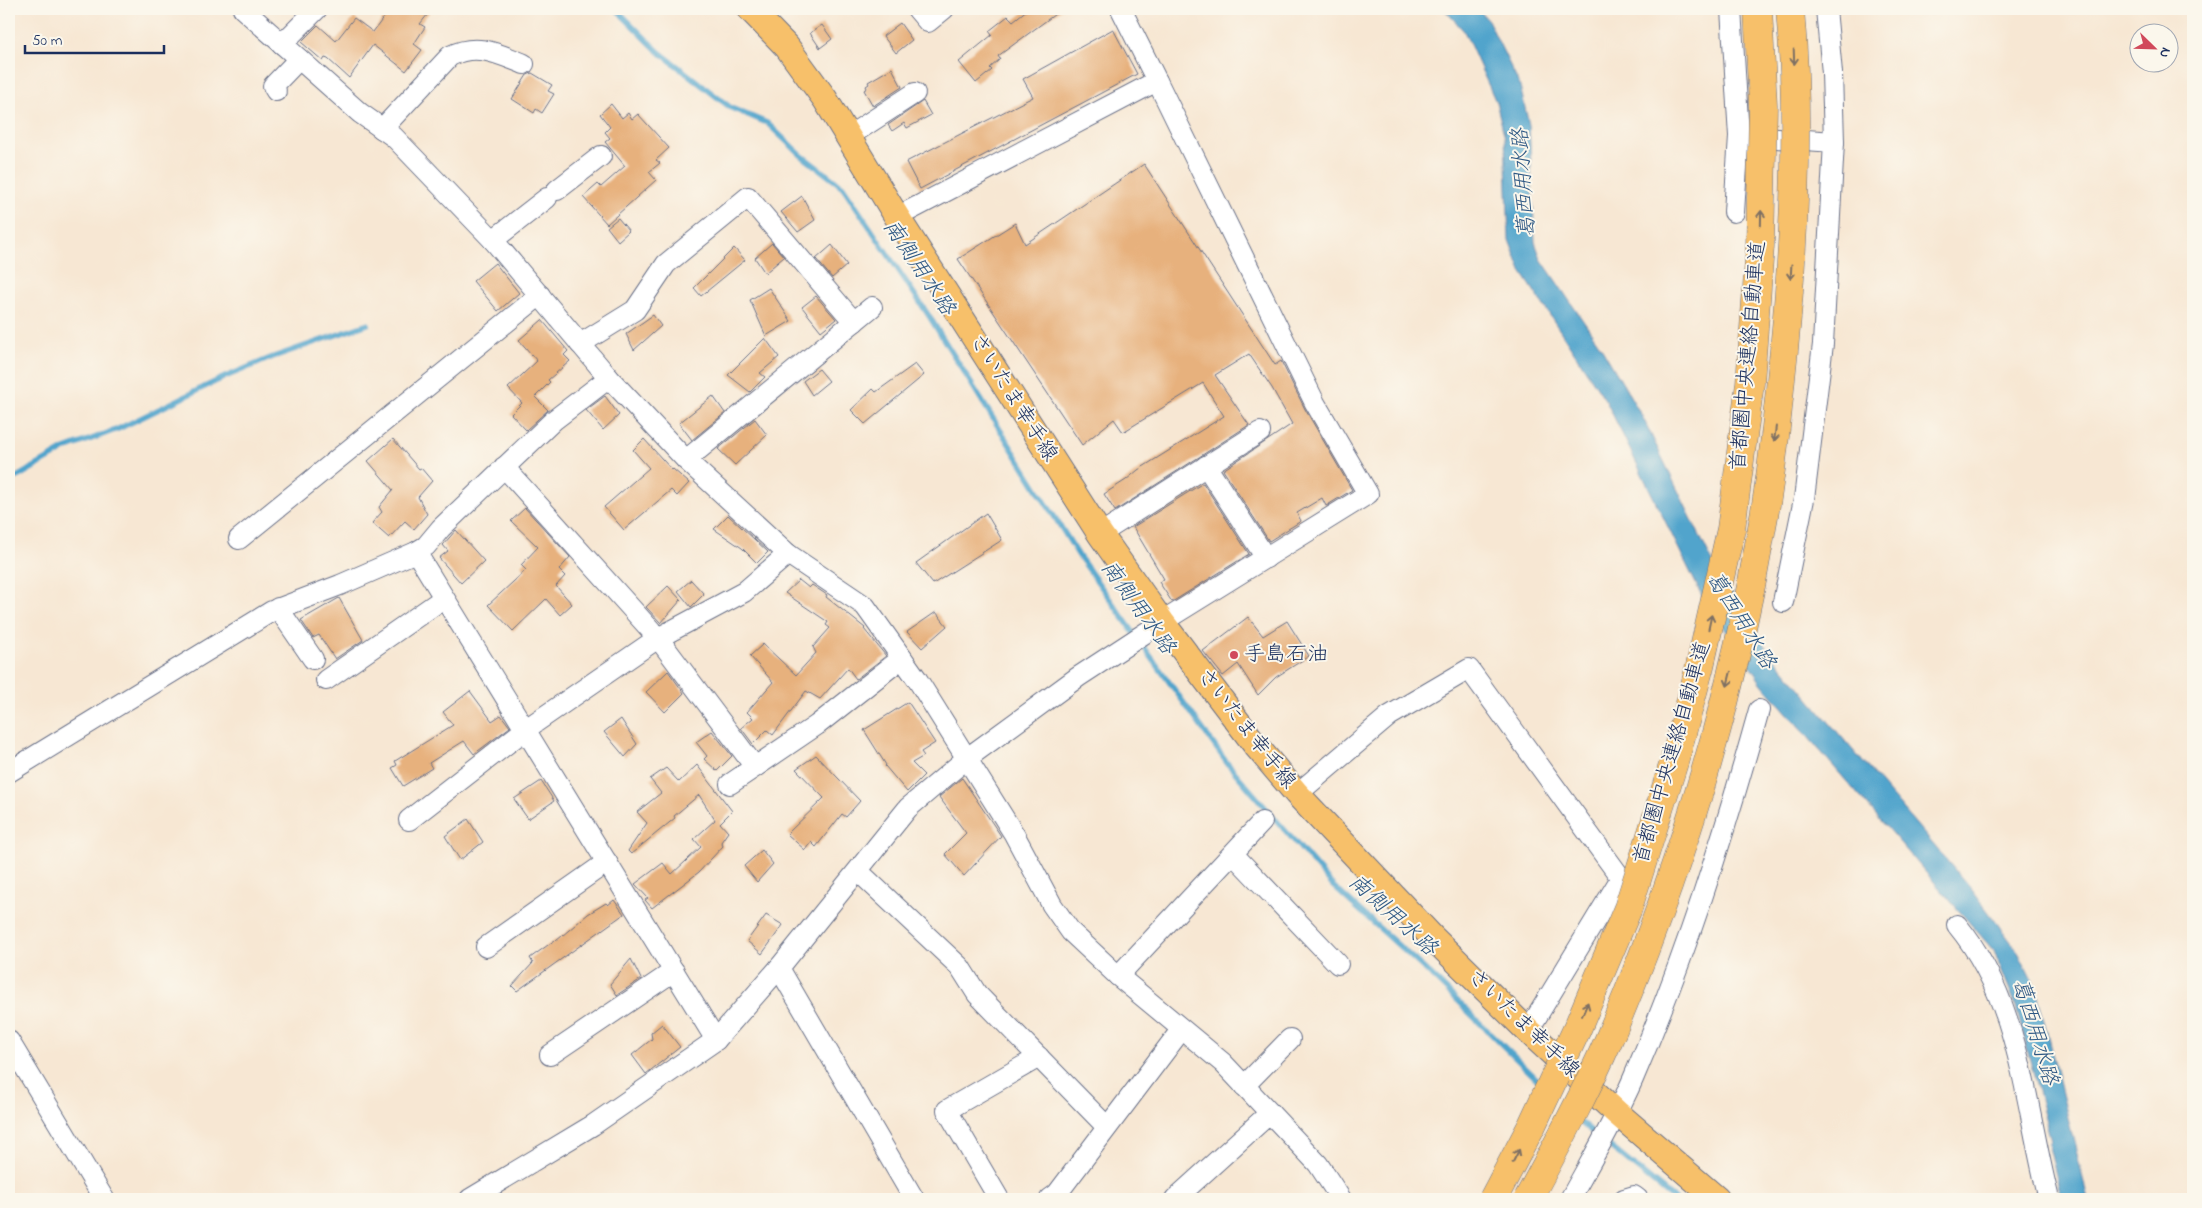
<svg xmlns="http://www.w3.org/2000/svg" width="2202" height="1208" viewBox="0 0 2202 1208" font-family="'Indie Flower','Klee One',sans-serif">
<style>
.water{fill:#51a4cc;stroke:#366a95}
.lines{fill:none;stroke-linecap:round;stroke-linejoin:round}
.stream{stroke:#51a4cc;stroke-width:5.5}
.building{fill:#e7b17d}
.minor-casing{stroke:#686f87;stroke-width:22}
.major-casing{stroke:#686f87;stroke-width:27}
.minor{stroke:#fff;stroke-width:20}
.major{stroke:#f7c06b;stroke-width:25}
.highway-bridge-casing{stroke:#686f87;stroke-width:29;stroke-linecap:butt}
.highway-bridge{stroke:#f7c06b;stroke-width:28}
.oneway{stroke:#7e7064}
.poi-dot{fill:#d1495b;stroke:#fbf7ec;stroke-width:2}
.labels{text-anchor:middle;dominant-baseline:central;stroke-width:4;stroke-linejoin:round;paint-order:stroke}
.street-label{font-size:21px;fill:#1b2f5e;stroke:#fbf7ec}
.poi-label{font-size:21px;fill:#1b2f5e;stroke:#fbf7ec;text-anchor:start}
.water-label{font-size:22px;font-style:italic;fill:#2e5884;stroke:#fbf7ec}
</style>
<rect width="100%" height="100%" fill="#fbf7ec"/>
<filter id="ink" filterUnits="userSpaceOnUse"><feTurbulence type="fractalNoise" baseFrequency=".02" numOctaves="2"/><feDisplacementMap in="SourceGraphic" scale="10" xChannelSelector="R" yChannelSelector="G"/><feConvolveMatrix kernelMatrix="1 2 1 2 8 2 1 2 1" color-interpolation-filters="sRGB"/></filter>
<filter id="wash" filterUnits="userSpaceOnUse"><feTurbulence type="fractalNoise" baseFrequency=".0096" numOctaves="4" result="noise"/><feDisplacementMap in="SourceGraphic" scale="20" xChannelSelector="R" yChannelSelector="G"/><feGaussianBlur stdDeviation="1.12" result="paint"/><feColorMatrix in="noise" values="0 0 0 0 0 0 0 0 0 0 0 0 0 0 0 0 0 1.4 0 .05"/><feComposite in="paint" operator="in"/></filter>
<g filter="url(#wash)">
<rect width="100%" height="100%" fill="#f7e7d3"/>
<path class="water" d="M1444,9H1478L1488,20L1520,86L1529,125L1535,242L1541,259L1601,347L1642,416L1710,557L1771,654L1972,890L2017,950L2036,988L2088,1199H2062L2048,1143L2051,1141L2015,1003L1994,951L1762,684L1702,596L1606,401L1521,271L1509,240L1505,138L1496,102L1464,31Z"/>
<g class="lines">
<g class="stream">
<path d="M616,9L658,51L731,108L767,123L801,155L843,187L929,316L1079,556L1227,763L1333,886L1431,975L1542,1084"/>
<path d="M9,479L17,477L65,449L118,429L225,377L273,357L368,324"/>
<path d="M1579,1121L1674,1199"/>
</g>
</g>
<g id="blocks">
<g class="building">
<path d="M390,9H432L420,24L425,27L414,44L422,50L406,71L373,45L349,78L328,59L325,58L323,61L301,42L318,25L336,41L354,18L373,32Z"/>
<path d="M1028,9H1062L998,56L1000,59L990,68L992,70L976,83L959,62L992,35L989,31L1008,16L1013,21Z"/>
<path d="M900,23L912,40L896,53L883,36Z"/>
<path d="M822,25L832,39L820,48L810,33Z"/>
<path d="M1113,29L1137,74L920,189L906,162L1033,97L1023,79Z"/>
<path d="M892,68L902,87L873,106L864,90L867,88L866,86L869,84L868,82Z"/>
<path d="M532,73L552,85L548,91L554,94L542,113L536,109L534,113L512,99L527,75Z"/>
<path d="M923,101L931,115L907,128L904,123L892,131L888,125Z"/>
<path d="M611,104L622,118L628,113L632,119L638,114L669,148L656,160L660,163L649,172L656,180L607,224L583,197L598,184L601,187L625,166L605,142L610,138L605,132L610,127L600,114Z"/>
<path d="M1144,164L1275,365L1281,361L1305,409L1352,490L1326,506L1322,498L1297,513L1301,521L1269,541L1223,470L1292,424L1272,388L1249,354L1215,375L1249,425L1115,511L1104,494L1126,480L1138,470L1224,416L1203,383L1123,432L1114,419L1082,445L958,259L1015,223L1025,244Z"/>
<path d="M802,196L815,220L798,232L781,212Z"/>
<path d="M618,218L629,231L618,241L607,227Z"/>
<path d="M772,243L784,257L765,273L755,258Z"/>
<path d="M832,245L847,265L832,278L816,259Z"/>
<path d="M734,248L745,260L701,296L694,288Z"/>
<path d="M495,263L519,293L498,311L473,281Z"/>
<path d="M769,288L791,321L766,336L750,300Z"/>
<path d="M816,296L836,319L821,331L802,307Z"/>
<path d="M653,315L661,326L634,350L626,334Z"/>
<path d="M542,320L568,351L564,355L570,361L548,380L550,382L535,397L548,410L526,430L511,414L522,403L508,388L537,361L519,340Z"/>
<path d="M765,338L779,357L760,373L765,377L750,392L728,375Z"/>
<path d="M915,364L924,375L865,424L851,410L873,389L876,392Z"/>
<path d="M819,369L829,381L812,395L803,381Z"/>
<path d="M605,396L619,415L603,430L586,410Z"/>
<path d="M713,396L725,413L692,440L679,423Z"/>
<path d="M755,419L767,435L735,465L718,449Z"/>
<path d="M393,439L419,469L421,468L432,481L418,497L427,514L414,529L405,521L389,538L372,523L382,512L379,507L393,490L368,461Z"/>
<path d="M644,439L672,470L673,469L689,483L677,496L671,490L624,530L604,507L649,468L633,450Z"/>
<path d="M1203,483L1249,554L1172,602L1159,582L1164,579L1133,527Z"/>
<path d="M525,508L570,557L559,570L565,576L556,586L572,604L560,615L546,599L513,631L488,605L526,570L521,565L538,547L511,521Z"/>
<path d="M986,513L1002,540L933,584L916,563Z"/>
<path d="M728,515L768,552L757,563L742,548L714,529Z"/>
<path d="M456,530L484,561L461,583L439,558L448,551L443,545Z"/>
<path d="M691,580L704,594L691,607L678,591Z"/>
<path d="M799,580L809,588L812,585L827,595L826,597L865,628L864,629L886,656L856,679L848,668L820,699L806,691L773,735L767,730L753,744L741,728L753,718L747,712L773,682L750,656L763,644L796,675L816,653L813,647L830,628L826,625L828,622L785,593Z"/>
<path d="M668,586L681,600L661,623L646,607Z"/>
<path d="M339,598L363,640L335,659L319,635L313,638L301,620Z"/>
<path d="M936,612L947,626L922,648L907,632Z"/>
<path d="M1248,617L1263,636L1287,621L1309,656L1276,677L1258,695L1238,664L1223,676L1203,651Z"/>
<path d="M668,671L684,693L665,712L646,692Z"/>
<path d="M470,691L492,721L501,715L510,727L474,754L464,741L429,763L432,768L403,786L392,768L397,765L395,761L453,725L443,712Z"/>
<path d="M908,702L935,743L921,752L924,756L912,763L924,775L907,792L885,766L886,765L864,730Z"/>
<path d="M621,719L637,744L625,757L604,732Z"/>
<path d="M712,731L732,756L717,771L704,759L707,756L696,742Z"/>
<path d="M816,755L860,801L846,817L842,814L816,847L811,842L805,850L787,834L824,798L796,769Z"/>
<path d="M697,765L732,811L720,823L728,832L721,842L723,846L699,872L652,908L645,900L648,898L635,884L663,863L672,874L701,847L694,839L715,820L699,795L674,816L675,818L631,854L628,851L647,823L637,812L661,793L650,779L666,768L679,782Z"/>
<path d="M962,778L1001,836L964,876L945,854L966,833L939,797Z"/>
<path d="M541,781L554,801L528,819L514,799Z"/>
<path d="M468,819L483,842L460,860L445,836Z"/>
<path d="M762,850L773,864L757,882L744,866Z"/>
<path d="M614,900L624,914L517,991L512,986L533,963L530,958L555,940L556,941L588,914L606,903L608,905Z"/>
<path d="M766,915L783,925L762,954L747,941Z"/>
<path d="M631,959L641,979L617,995L610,984Z"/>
<path d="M662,1024L680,1047L646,1074L632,1055L652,1039L651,1033Z"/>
</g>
</g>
</g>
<g filter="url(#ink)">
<use href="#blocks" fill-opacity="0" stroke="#686f87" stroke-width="1"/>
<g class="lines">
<defs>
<g id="minor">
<path d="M243,9L360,113L394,137L493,240L609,378L686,460L788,554L865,606L917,679L1014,834L1052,905L1071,932L1118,976L1223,1063L1318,1164L1341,1199"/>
<path d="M917,9L928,22L944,9"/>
<path d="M1731,9L1739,136L1734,212"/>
<path d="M282,44L317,9"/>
<path d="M276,91L273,86L299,59"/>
<path d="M382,129L450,56C477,42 499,54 524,64"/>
<path d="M849,136L915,93"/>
<path d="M1749,136L1834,142"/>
<path d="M557,190L601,156"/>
<path d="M897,217L1157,81L1121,9"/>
<path d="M493,240L547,198"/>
<path d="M580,344L635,310L666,264L748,197L854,322"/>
<path d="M686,460L872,307"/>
<path d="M1206,466L1266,558"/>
<path d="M504,467L658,638L755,767"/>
<path d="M1100,534L1260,432"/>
<path d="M239,539L540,295"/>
<path d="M416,552L716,1040"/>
<path d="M1783,602L1804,499L1823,344L1834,142L1832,73L1826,9"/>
<path d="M278,608L313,659"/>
<path d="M326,680L444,598"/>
<path d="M9,772L272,611L340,585L416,552L426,546L441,528L554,420L609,378"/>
<path d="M730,784L817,725L902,658"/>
<path d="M1297,794L1389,716L1469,669L1621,878L1528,1031"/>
<path d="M409,820L526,729L658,638L744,592L788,554"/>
<path d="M1233,854L1338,964"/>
<path d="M858,871L960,967L977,994L1107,1127"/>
<path d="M1957,925C2021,1002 2025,1107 2049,1199"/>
<path d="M486,947L607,862"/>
<path d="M779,968L914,1199"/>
<path d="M1118,976L1262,822"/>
<path d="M9,1041L104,1199"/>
<path d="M550,1055L674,971"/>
<path d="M1244,1086L1290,1039"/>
<path d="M470,1199L593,1125L716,1040L779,968L908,808L966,759L1078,677L1162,622L1368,494L1315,403L1157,81"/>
<path d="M999,1199L947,1110L1039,1057"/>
<path d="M1050,1199L1057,1194L1181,1030"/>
<path d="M1175,1199L1270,1113"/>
<path d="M1570,1199C1592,1159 1615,1120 1633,1079C1685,959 1724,836 1759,710"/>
<path d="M1624,1199L1634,1196L1638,1199"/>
</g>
<path id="major" d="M750,9L787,47L825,99L897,217L1100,534L1162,622L1257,747L1297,794L1433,938L1528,1031L1617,1113L1717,1199"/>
</defs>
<use href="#minor" class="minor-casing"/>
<use href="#major" class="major-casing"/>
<use href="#minor" class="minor"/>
<use href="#major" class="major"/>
<defs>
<g id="highway-bridge">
<path d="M1493,1199L1532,1125L1577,1029L1628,908L1675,759L1700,666L1731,529L1750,383L1760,246L1763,105L1758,9"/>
<path d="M1528,1199C1556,1147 1585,1094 1609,1039C1680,872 1734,695 1764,516C1774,461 1778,405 1784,350C1795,236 1800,122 1790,9"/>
</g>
</defs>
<use href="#highway-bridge" class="highway-bridge-casing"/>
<use href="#highway-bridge" class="highway-bridge"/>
</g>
<defs><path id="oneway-shaft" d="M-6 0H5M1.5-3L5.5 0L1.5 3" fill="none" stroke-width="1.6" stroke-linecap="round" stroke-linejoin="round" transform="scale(1.25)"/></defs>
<g class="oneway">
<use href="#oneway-shaft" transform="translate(1794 57) rotate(88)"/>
<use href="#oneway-shaft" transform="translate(1761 218) rotate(-89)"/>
<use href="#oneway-shaft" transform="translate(1791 272) rotate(93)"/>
<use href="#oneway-shaft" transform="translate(1775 434) rotate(97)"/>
<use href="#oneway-shaft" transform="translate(1710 622) rotate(-78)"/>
<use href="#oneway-shaft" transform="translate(1729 679) rotate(104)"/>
<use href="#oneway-shaft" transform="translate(1585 1009) rotate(-67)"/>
<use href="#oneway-shaft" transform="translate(1516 1156) rotate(-63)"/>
</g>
</g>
<circle class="poi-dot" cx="1234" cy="655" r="5"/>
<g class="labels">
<g class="street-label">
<text transform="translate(1749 356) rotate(-85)">首都圏中央連絡自動車道</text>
<text transform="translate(1013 398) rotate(58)">さいたま幸手線</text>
<text transform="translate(1246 729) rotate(52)">さいたま幸手線</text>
<text transform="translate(1673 753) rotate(-74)">首都圏中央連絡自動車道</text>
<text transform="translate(1523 1024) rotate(44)">さいたま幸手線</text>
</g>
<g class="poi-label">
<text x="1244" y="655">手島石油</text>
</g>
<g class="water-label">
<text transform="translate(1525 183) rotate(-94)">葛西用水路</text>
<text transform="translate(918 268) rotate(56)">南側用水路</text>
<text transform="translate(1137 608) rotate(54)">南側用水路</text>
<text transform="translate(1740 621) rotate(58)">葛西用水路</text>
<text transform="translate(1392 916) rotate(42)">南側用水路</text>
<text transform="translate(2034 1032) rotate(73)">葛西用水路</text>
</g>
</g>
<rect width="2202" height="1208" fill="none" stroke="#fbf7ec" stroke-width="30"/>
<g transform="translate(2154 48) rotate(113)"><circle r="24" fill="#fbf7ec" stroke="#a1a7b3"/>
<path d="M0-4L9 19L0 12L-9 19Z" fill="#d1495b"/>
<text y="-8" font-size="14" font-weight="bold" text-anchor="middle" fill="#1b2f5e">N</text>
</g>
<path d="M25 45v8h139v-8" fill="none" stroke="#1b2f5e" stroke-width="2.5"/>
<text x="32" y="45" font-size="15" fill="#1b2f5e" stroke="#fbf7ec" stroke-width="4" paint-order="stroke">50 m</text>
</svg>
